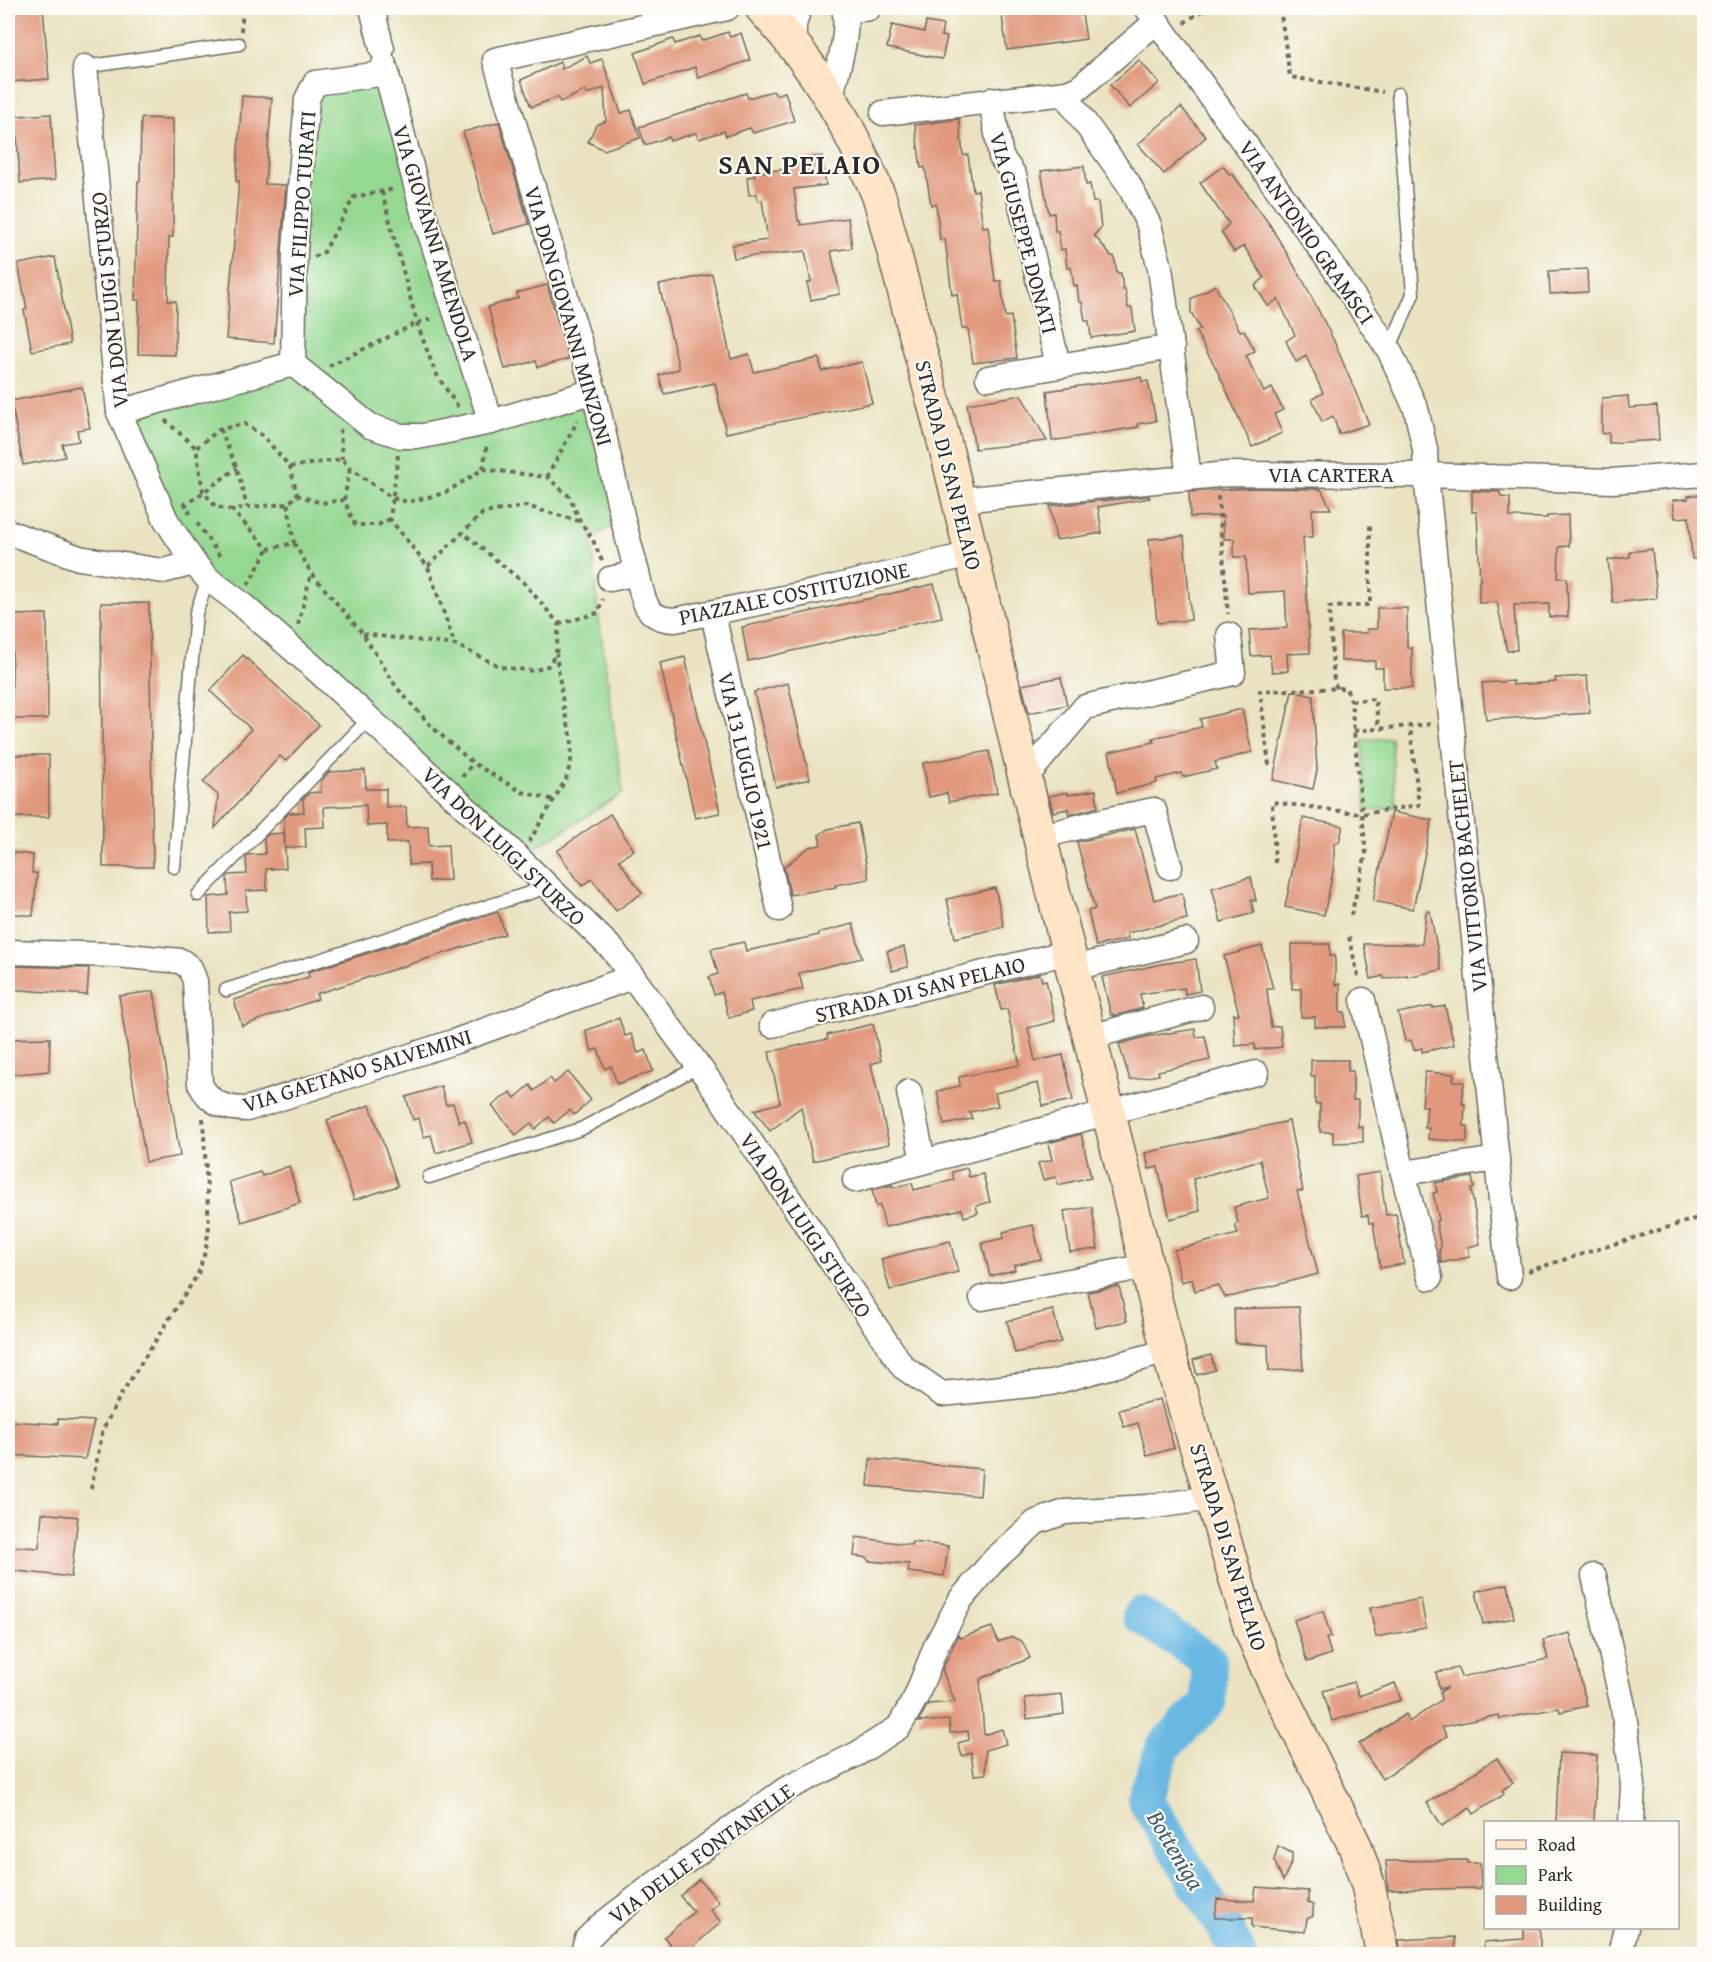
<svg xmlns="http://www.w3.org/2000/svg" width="1712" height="1962" viewBox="0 0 1712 1962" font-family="'Gentium Book Plus',serif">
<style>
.green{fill:#94d891;stroke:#60825e;stroke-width:1.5}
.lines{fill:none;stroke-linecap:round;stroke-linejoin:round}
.river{stroke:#68b8e3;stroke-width:36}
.building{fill:#e1987d}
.lane-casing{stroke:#6e6b5f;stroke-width:15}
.street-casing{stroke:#6e6b5f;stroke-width:27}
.secondary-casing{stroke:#6e6b5f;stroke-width:36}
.path{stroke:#6e6b5f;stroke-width:4;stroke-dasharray:4.5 4.5;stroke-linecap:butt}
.lane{stroke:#fff;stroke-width:12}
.street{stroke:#fff;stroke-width:24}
.secondary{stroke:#ffe4c6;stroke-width:33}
.labels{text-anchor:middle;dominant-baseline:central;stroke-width:4.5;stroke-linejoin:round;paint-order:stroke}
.street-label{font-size:22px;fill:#2b2b2b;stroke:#fdfcf7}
.water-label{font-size:24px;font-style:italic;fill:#405c6b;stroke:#fdfcf7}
.district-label{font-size:28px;font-weight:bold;letter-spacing:1.5px;fill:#2b2b2b;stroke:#fdfcf7}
</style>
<rect width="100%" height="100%" fill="#fdfcf7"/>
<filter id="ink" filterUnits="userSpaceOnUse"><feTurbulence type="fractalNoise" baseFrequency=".0167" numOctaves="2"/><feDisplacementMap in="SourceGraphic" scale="12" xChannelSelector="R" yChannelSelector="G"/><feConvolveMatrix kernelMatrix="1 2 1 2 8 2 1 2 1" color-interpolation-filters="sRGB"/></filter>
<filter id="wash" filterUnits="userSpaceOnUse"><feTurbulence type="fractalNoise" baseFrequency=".008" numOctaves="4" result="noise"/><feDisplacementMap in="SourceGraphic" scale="24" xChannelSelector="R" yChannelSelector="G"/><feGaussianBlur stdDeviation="1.35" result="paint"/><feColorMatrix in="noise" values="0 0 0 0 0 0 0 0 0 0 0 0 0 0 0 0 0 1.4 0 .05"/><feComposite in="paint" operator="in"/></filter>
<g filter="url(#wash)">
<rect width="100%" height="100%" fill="#eae2c0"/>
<g class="green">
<path d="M387,73L490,419L594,391L623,520L592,538L598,613L623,793L519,858L208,579L119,412L293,364L307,99Z"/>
<path d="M1391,738L1396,807L1366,811L1362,740Z"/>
</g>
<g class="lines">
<path class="river" d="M1140,1615L1209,1661L1208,1703L1164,1746L1145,1799L1237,1949L1238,1954"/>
</g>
<g id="blocks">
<g class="building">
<path d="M8,8H43L49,79L10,82Z"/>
<path d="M1017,8H1081L1086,39L1007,50L1001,10Z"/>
<path d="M926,22L943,25L941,36L947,37L942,59L887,48L892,25L924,32Z"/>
<path d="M728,32L730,37L741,33L750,60L698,78L695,67L645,84L635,53L673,39L675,44L700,36L701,41Z"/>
<path d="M587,56L590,63L602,59L621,113L631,110L640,138L604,150L588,142L596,125L606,121L604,88L587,94L586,90L560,102L558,97L531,107L521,80L560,62L562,69Z"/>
<path d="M1139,60L1159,83L1130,108L1110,85Z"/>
<path d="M773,91L776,95L785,92L794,121L753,133L750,128L726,136L724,131L699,139L696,133L670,141L669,137L645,145L639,127L746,93L748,98Z"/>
<path d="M242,96L272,98L265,184L286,185L274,343L226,339L239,181H236Z"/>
<path d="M1181,107L1206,137L1164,174L1138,144Z"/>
<path d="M51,114L55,180L20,183L16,116Z"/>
<path d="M141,118L173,119V237H169L168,301H176L175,355L138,354L139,300H135L138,181H140Z"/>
<path d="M959,119L963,155H968L973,191L978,190L983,227L988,226L995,281H1001L1005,317L1011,316L1017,358L973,363L968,328L962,329L957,294L952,295L945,239L940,240L936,204L931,205L925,167L921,168L915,125Z"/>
<path d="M499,122L529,224L493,234L463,132Z"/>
<path d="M822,156L826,185L794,189L798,221H800L801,225L848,218L852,248L831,251L840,294L811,300L807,283L811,282L805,251L734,258L732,245L768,240L762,200L758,201L757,194L749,195L747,177L755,176L754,173L785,169L784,161Z"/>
<path d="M1084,166L1086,185L1090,184L1093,202H1098L1101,228L1094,235L1111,256H1114L1117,273H1121L1123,290L1125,289L1128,308H1132L1135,331L1091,338L1089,321H1085L1082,302H1079L1077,285L1074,286L1071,267L1067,268L1065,249L1061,250L1058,231H1055L1054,213L1049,214L1041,171Z"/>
<path d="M1223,166L1230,175L1232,173L1270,225L1305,284L1334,341L1369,424L1339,434L1333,416L1322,422L1312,399L1323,393L1306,356L1296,362L1286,341L1295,335L1278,299L1268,306L1255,286L1264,278L1244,246L1234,252L1221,232L1229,224L1200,183Z"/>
<path d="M55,257L70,344L32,351L24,310L27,309L18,264Z"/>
<path d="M1587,269L1588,292L1550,294L1549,271Z"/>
<path d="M712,274L731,359L749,354L754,372L819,358L822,371L862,362L872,403L726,433L715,383L664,394L659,375L679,369L659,285Z"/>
<path d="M547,285L569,359L538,367L536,361L505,369L488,307L518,298L517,293Z"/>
<path d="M1215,285L1240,331L1244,330L1255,351L1246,356L1264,392L1272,388L1283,410L1274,414L1282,433L1252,447L1217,370L1196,332L1200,329L1191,312V299Z"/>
<path d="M1141,377L1142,382L1148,381L1156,421L1138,424V427L1052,441L1047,391Z"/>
<path d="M82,387L90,428L77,430L79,441L62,444L65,457L23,465L11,401Z"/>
<path d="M1021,395L1047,441L975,449L967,404Z"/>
<path d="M1628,396L1629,408L1657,406L1659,440L1609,443V433L1602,434V398Z"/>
<path d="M1251,488L1321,489L1331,509H1312L1313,537H1303L1310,653L1287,654L1288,671L1272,672L1270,655L1251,656L1249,630L1287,628L1285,591L1248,593L1246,557H1234V539H1224L1223,516L1190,517L1189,492Z"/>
<path d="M1472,491L1500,492L1501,497L1510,498V517L1547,518V516L1568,515L1569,546L1559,547L1558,578H1567L1568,617H1549V604L1514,605L1517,650L1507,651L1497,602L1479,603V581H1480L1477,512H1472Z"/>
<path d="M1704,494V558L1692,559L1689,517L1675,518L1673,500L1688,499V496Z"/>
<path d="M1149,496L1150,498L1098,507L1102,533L1056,540L1050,506Z"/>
<path d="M1184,536L1191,620L1157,623L1149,539Z"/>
<path d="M1652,549L1657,598L1613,603L1608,560L1630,557V552Z"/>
<path d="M934,584L942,617L748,661L742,627Z"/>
<path d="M101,603H149L153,867H103Z"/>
<path d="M1377,608H1407V648H1412V688H1383V668H1375V661H1341V633H1367V629H1377Z"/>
<path d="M47,614L48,719H12V615Z"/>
<path d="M243,655L319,725L286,761L280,756L215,828L218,795L203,782L251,729L210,691Z"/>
<path d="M685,657L720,813L695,818L660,663Z"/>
<path d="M1587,676L1590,713L1486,720L1482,683L1513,681V685L1556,682L1555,678Z"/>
<path d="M1061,677L1067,705L1029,713L1022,685Z"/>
<path d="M788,683L810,779L776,787L754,692Z"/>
<path d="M1292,691L1313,696L1317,770L1313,789L1273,780Z"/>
<path d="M1242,709L1252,752L1215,762L1217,769L1183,777L1181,773L1156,779L1157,783L1117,793L1109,752L1154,742L1153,738L1202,727L1200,719Z"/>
<path d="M989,751L997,793L949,802L947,793L929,797L923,763Z"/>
<rect x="15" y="755" width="34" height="62"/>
<path d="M365,770L366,789H386V807H406L407,827L428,826L429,846L448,845L450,880L429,881L428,864L409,865L408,842L387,843V825L367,826L366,805L324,807L325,827L305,828L306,847L285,848L284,818L289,813L304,812L303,799L309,793L321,792V781L329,772Z"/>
<path d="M1096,790L1098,807L1069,815L1068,809L1053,812L1049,796L1068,792V795Z"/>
<path d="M1392,812L1432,820L1413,909L1373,901Z"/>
<path d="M610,814L634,850L619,860L642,893L616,911L592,879L582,886L557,851Z"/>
<path d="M1303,818L1343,826L1339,842L1334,843V867L1324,915L1285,907Z"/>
<path d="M858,823L869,879L835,885L836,887L790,895L784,867L809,847L821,845L819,835L828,829Z"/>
<path d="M1135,829L1154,900L1182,893L1187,919L1127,933L1128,939L1096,946L1088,911L1095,909L1077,842Z"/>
<path d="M284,833L286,868L266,869L267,890L246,891L247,911L229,912L230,931L209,932L208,897L228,895L227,877L229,875L247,874L246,858L248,855L265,854L264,838L269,834Z"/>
<path d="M8,852L33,855L32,873H37L33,916L8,913Z"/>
<path d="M1251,877L1256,901L1251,900L1254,913L1221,922L1212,888Z"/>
<path d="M995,888L1004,927L955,938L947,899Z"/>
<path d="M1430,911L1441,970L1407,977V975L1384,979L1383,976L1371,979L1364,944H1422L1426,912Z"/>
<path d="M498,912L505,934L316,994L318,999L242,1026L234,1000L309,977L308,972Z"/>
<path d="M853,924L862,958L799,973L803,989L750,1001L752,1011L729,1018L722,992L714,995L709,977L718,974L711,949L744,942L746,951L819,935L818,933Z"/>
<path d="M1292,944H1330V956H1335V985L1340,984V1012H1345V1027H1315V1017H1301V989H1292Z"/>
<path d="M1262,946L1273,989H1267L1271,1027L1280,1026L1282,1047L1255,1050V1044L1235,1046L1233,1014H1239L1224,956Z"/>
<path d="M904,947L908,967L892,971L887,951Z"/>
<path d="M1196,959L1200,991L1185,994L1184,988L1140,994L1143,1008L1114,1016V1014L1111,1015L1102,977L1161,964Z"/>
<path d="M8,966L89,968L87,995L8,989Z"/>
<path d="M1040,974L1042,981L1046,980L1055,1021L1028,1028L1035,1061L1063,1055L1073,1100L1043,1106L1038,1083L995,1093L998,1106L970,1112L972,1119L944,1125L937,1091L960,1086L959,1077L1020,1065L1007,1009L1001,1010L995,985Z"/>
<path d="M154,991L180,1156L146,1162L119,996Z"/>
<path d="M1433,1006V1008L1445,1006L1454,1045L1422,1052V1048L1414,1050L1411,1040L1405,1041L1398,1013Z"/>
<path d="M619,1018L625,1036L631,1034L638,1053L646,1050L653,1071L617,1084L611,1066L605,1069L598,1049L592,1051L585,1031Z"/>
<path d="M873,1024L881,1061L871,1064L889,1144L813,1161L801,1107L770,1131L754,1110L780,1103L769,1052L828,1039L827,1035Z"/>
<path d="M1195,1029L1196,1037L1205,1036L1210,1060L1158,1071L1159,1075L1130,1080L1119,1044L1150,1036Z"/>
<path d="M50,1038L49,1071L8,1075V1039Z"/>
<path d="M1311,1060H1348V1071H1353V1100H1358V1127H1363V1142L1333,1143V1132H1320V1104H1315V1076H1311Z"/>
<path d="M568,1072L591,1100L574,1115L570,1110L554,1123L549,1117L535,1129L531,1123L516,1135L492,1106L510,1092L515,1098L530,1085L534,1091L550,1078L554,1083Z"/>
<path d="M1425,1072L1454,1074L1453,1081L1464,1082L1462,1104H1465L1464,1126H1468L1467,1142L1428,1139L1429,1128H1425L1427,1106H1422Z"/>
<path d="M441,1086L446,1105L453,1103L459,1122L465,1120L472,1142L436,1153L431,1135L424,1137L419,1118L413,1120L406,1097Z"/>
<path d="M370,1105L398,1186L354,1200L327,1120Z"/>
<path d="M1289,1121L1303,1191H1297L1318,1274L1234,1296L1225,1297L1218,1285L1195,1291L1192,1279L1181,1282L1174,1250L1238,1234L1235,1225L1238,1223L1234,1207L1269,1198L1260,1160L1193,1179L1200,1211L1170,1219L1158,1167L1149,1169L1145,1153Z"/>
<path d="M1081,1134L1091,1177L1058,1185L1056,1177L1043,1180L1038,1163L1052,1160L1048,1143Z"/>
<path d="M289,1166L300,1203L242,1222L229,1182L260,1172L262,1176Z"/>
<path d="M967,1168L969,1177L983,1174L990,1202L976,1206L978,1213L964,1217L962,1209L885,1227L880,1206H876L872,1190L892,1185V1188L912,1183L914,1190L954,1180L952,1172Z"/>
<path d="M1380,1172L1386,1215L1396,1214L1404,1264L1380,1268L1373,1223H1369L1368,1215L1362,1216L1356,1176Z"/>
<path d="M1472,1177L1474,1188L1471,1189L1480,1244L1468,1247L1470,1257L1441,1263L1439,1250L1441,1248L1436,1221L1439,1220L1433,1193L1437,1192L1435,1183Z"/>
<path d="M1092,1207L1098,1249L1070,1252L1064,1211Z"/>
<path d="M1033,1225L1041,1259L1014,1265L1015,1270L990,1276L982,1243L1004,1238L1003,1232Z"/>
<path d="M950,1241L958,1272L890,1290L881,1259Z"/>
<path d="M1119,1286L1127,1321L1096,1328L1088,1292Z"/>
<path d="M1299,1307L1303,1369L1269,1371L1268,1345L1235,1343L1234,1309Z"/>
<path d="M1053,1310L1061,1342L1015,1353L1007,1321Z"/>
<path d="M1211,1355L1215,1370L1197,1375L1193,1360Z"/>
<path d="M1160,1399L1174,1448L1147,1456L1138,1423L1124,1427L1119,1410Z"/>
<path d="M58,1419L94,1421L85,1459L8,1455V1421L58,1424Z"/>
<path d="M870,1459L982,1469L980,1496L868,1486Z"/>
<path d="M42,1513L78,1517L71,1577L8,1570V1546L39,1548Z"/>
<path d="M856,1537L911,1545L912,1542L948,1546L944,1576L908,1572L909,1564L868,1561V1558L854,1556Z"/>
<path d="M1508,1584L1514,1618L1483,1624L1476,1591Z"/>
<path d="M1421,1599L1426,1628L1376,1637L1370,1608Z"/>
<path d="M1323,1611L1331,1637L1326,1638L1331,1654L1307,1662L1294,1620Z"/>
<path d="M992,1627L998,1642L1012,1637L1022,1641L1030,1658L980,1679L984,1735L1002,1729L1006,1744L985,1750L986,1774L974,1775L971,1753L962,1756L958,1743L969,1740L968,1731L950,1733L949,1720L918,1722L928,1704L955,1702L942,1670L958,1635L960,1638Z"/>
<path d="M1570,1633L1587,1706L1560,1712L1559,1708L1500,1719L1499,1715L1442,1727L1447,1736L1382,1779L1359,1744L1406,1714L1409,1722L1441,1700L1440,1692L1448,1687L1439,1689L1436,1672L1458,1668L1461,1677L1548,1659L1543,1640Z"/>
<path d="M1354,1682L1359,1696L1395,1683L1401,1700L1332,1721L1323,1691Z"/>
<path d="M1062,1694L1064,1714L1027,1719L1025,1698Z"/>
<path d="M1559,1753L1597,1755L1594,1822H1556Z"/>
<path d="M1497,1758L1513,1783L1502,1790L1504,1794L1474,1814L1470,1808L1442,1826L1427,1803Z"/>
<path d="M1278,1846L1292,1853V1861L1283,1881L1274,1860Z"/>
<path d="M1467,1860V1863H1480L1481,1888L1388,1890L1386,1861Z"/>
<path d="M699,1879L719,1902L710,1910L721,1922L694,1946L700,1954H678L664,1937L694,1912L680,1896Z"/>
<path d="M1256,1887L1308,1891V1903L1313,1905V1916L1307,1919L1305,1932L1252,1927V1918H1215L1217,1899L1254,1901Z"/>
<path d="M1524,1928H1540V1954H1484V1942L1524,1939Z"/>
<path d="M1455,1937L1456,1954H1401L1399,1940Z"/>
</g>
</g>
</g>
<g filter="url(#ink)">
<use href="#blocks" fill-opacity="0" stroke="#6e6b5f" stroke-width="1.5"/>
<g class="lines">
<defs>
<g id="lane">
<path d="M85,67L239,44"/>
<path d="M1389,350L1413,294L1398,94"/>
<path d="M174,867L196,613L208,579"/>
<path d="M198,895L369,719"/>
<path d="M226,990L548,887"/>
<path d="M429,1177L581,1129L698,1067"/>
</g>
<g id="street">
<path d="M372,8L382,49"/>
<path d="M1147,8L1330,262L1389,350L1416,409L1425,449L1426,475L1509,1277"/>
<path d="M845,11L869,8"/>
<path d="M794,43V25L799,8"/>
<path d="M384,64L423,212L491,422"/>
<path d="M85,67L119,412L166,520L194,563L208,579L239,602L319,672L495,835L613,950L708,1079L903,1367L942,1394L1051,1383L1168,1351"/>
<path d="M1067,93L1068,99L1128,183L1149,225L1160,268L1189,477"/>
<path d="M831,96C837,69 850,35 844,8"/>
<path d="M991,100L1001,157L1014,175L1058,365"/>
<path d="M883,113L1067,93L1079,88L1157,21"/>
<path d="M293,364L295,250L307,99L315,83L387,73"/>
<path d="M988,378L1172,347"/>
<path d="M119,412L293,364L370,426L401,436H423L491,422L594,391"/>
<path d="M959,500L1228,474L1426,475L1612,481L1704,474"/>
<path d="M8,532L79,558L163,571L194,563"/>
<path d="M637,573L623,520L594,391L495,60L727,8"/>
<path d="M610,579L637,573C644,599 643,619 675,620L818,591L971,554"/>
<path d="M713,614L779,909"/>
<path d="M1025,778L1085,707L1233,673L1229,635"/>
<path d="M1039,837L1106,820L1154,810L1170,867"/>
<path d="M8,952L116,955L181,961L190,968L195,981L200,1084C210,1104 226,1109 247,1109L456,1041L632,977"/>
<path d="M1073,968L1186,941"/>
<path d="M1363,1000L1403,1173L1430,1278"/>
<path d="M772,1025L1069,952"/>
<path d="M1090,1037L1201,1007"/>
<path d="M909,1092L923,1161"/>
<path d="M1403,1173L1497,1159"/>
<path d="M855,1180L1256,1073"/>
<path d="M982,1298L1147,1266"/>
<path d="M1594,1576L1623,1706L1633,1785L1631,1822"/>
<path d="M582,1954L587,1939L600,1926L648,1889L786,1789L857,1754L899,1727L916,1697L936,1646L961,1599L994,1560L1036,1522L1065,1512L1148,1507L1212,1498"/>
<path d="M1620,1954L1626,1928"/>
</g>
<path id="secondary" d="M762,8C817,68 849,123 880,199L949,460L1025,778L1168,1351L1251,1630L1267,1667L1355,1846L1368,1885L1383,1954"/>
</defs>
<use href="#lane" class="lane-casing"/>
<use href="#street" class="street-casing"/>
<use href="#secondary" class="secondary-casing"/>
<g class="path">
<path d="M1280,8L1290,77L1383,92"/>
<path d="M1184,23L1206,8"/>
<path d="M241,31L243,8"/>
<path d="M382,192L417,323L435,372L458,407"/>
<path d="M314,257L324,252L354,197L395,189"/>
<path d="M329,366L417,323L434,318"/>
<path d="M165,420L196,448"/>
<path d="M220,429L237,468L247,507"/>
<path d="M340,429L342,459"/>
<path d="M398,455L390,519L428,567L455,645"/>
<path d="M290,467L342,459L350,468L392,498L408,502L445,493L483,469L547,477L569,496L580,521L592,538L602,561"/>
<path d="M483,469L487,443"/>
<path d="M547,477L578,420"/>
<path d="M1218,496L1228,614"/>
<path d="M344,500L350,468"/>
<path d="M184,502L192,517"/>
<path d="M288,504L294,543"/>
<path d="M184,506L237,468"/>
<path d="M232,510L216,507L203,491L196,448L220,429L245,424L263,436L290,467L297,495"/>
<path d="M390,519L378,525H355L344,500L321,503L297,495L288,504L247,507L232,510L268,549L294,543L312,574L363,634L397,688L432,727L473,763L522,792L554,800"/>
<path d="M197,523L220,556"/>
<path d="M428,566L483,513L526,506L579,521"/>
<path d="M248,585L268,549"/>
<path d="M559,624L598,613L603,599"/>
<path d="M298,625L311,574"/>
<path d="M363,634L456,645L501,667L534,671L548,666L556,654L559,624L524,583L462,532"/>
<path d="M1337,688L1334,682L1329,607L1370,605V523"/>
<path d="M1351,701L1375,699L1379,729"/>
<path d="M1354,731L1433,724"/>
<path d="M1269,765L1260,691L1346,688L1351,701L1366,854L1351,915"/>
<path d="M462,777L473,763"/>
<path d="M529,842L566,779L571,761L572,738L564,710L556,654"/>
<path d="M1275,863L1272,802L1362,814L1419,805L1410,726"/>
<path d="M1349,937L1359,980"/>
<path d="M1528,1271L1704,1216"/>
<path d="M91,1489L103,1429L122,1393L198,1274L206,1249L209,1226L203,1118"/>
</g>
<use href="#lane" class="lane"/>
<use href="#street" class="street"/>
<use href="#secondary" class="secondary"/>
</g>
</g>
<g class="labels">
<g class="street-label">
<text transform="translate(301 204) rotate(-86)">VIA FILIPPO TURATI</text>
<text transform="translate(1307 232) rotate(55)">VIA ANTONIO GRAMSCI</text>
<text transform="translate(1024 233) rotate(75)">VIA GIUSEPPE DONATI</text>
<text transform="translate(436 243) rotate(73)">VIA GIOVANNI AMENDOLA</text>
<text transform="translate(109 300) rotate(-96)">VIA DON LUIGI STURZO</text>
<text transform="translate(569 316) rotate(74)">VIA DON GIOVANNI MINZONI</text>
<text transform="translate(949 465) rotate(76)">STRADA DI SAN PELAIO</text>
<text x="1331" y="474">VIA CARTERA</text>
<text transform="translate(794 593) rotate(-12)">PIAZZALE COSTITUZIONE</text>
<text transform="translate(746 761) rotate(77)">VIA 13 LUGLIO 1921</text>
<text transform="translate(504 846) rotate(44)">VIA DON LUIGI STURZO</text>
<text transform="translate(1467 876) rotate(-96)">VIA VITTORIO BACHELET</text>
<text transform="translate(920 989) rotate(-14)">STRADA DI SAN PELAIO</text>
<text transform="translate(357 1070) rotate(-17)">VIA GAETANO SALVEMINI</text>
<text transform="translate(806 1225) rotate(56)">VIA DON LUIGI STURZO</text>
<text transform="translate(1229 1547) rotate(73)">STRADA DI SAN PELAIO</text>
<text transform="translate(701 1853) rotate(-36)">VIA DELLE FONTANELLE</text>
</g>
<g class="water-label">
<text transform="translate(1176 1850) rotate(59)">Botteniga</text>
</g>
<g class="district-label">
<text x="800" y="163">SAN PELAIO</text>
</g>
</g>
<rect width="1712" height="1962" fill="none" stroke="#fdfcf7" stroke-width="30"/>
<rect x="1484" y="1821" width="195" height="108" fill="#fdfcf7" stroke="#a9a8a5" stroke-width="1.5"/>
<rect x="1496" y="1840" width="30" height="9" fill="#ffe4c6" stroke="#a9a8a5" stroke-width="1.5"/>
<text x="1538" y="1851" font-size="18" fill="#2b2b2b">Road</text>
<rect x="1496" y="1866" width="30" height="18" fill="#94d891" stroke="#a9a8a5" stroke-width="1.5"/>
<text x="1538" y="1881" font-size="18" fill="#2b2b2b">Park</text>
<rect x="1496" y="1896" width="30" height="18" fill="#e1987d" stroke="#a9a8a5" stroke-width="1.5"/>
<text x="1538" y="1911" font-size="18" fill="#2b2b2b">Building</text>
</svg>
